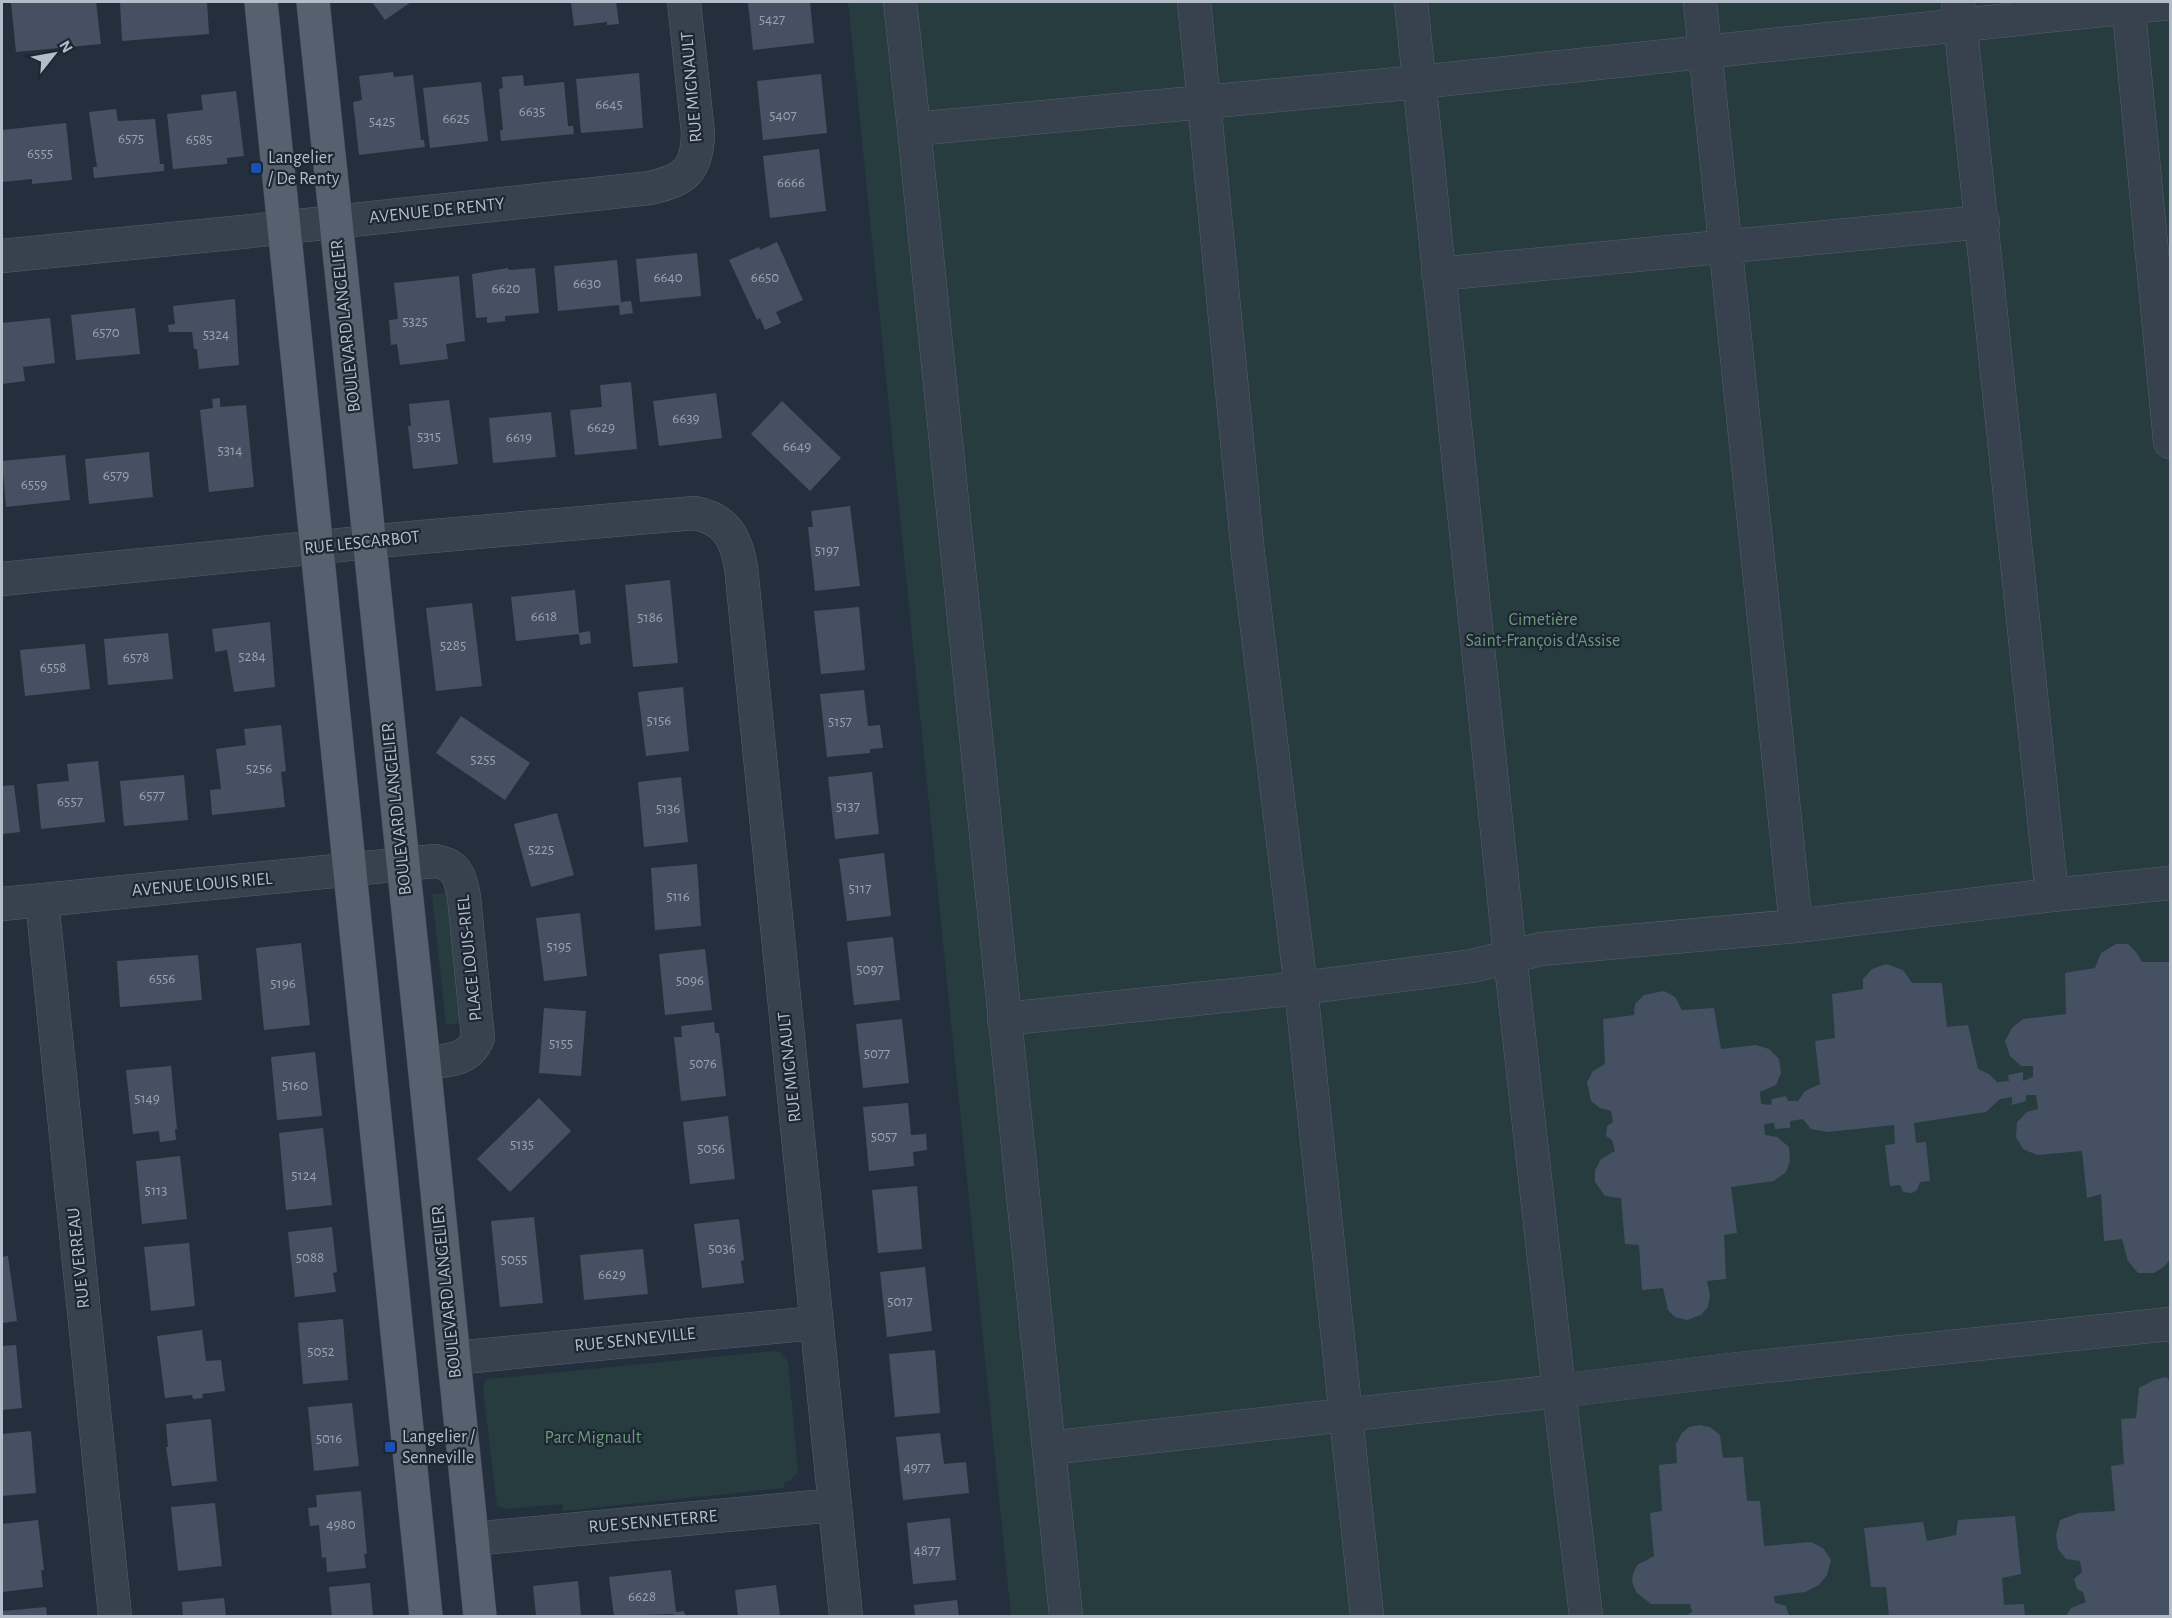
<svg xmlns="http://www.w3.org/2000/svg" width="2172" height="1618" viewBox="0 0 2172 1618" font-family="'Alegreya Sans',sans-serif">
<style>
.green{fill:#263c3f}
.building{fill:#455162}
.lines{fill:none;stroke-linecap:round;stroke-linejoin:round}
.minor-casing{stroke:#565f6c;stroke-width:34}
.major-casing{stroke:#414a57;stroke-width:34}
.minor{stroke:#38414e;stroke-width:33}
.major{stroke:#56606e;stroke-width:33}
.transit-dot{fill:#1a4fb4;stroke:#1d2633;stroke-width:2}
.labels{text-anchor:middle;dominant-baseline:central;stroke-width:4.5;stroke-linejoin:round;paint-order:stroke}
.number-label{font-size:15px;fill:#98a1af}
.street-label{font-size:18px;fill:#b4bcc9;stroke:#1d2633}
.poi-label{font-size:18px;fill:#b4bcc9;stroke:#1d2633;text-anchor:start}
.park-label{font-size:18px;fill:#6b9a76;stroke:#1d2633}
</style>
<rect width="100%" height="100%" fill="#242f3e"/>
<g class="green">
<path d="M848,2H2170V1616H1011Z"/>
<path d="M447,893L461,1023L446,1025L432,894Z"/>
<path d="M775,1351L780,1352L788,1362L798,1472L790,1481L784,1482V1488L563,1511L562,1504L506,1509L497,1506L483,1389L485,1381L489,1379Z"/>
</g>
<g class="building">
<path d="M11,2H96L101,44L16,52Z"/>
<path d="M120,2H207L209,34L122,41Z"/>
<path d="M372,2H411L385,20Z"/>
<path d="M571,2H616L619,24L607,25V22L574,26Z"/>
<path d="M748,2H810L814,43L753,50Z"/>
<path d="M393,72L394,77L413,75L421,140H424L425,147L359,155L353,102L362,100L359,76Z"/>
<path d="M639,73L643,128L581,133L576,79Z"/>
<path d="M821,74L827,133L763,140L757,81Z"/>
<path d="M523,75L524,86L564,82L568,126H573L574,134L501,141L500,130H503L499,89L503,88L502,77Z"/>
<path d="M481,82L488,141L430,148L423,88Z"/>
<path d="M236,91L244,156L227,158V164L173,169L167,114L203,110L201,95Z"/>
<path d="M116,109L118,121L155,119L160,164H164V171L94,178L93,167H97L89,112Z"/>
<path d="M66,123L72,180L32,184V179L2,182V130Z"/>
<path d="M819,149L826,211L770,218L763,156Z"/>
<path d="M777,242L803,300L776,312L781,323L765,330L760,318L757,320L729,260L759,247L760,250Z"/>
<path d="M697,253L701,296L640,302L636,259Z"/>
<path d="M617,260L621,302L631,301L633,313L620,315L619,305L558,311L554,266Z"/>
<path d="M508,268L509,270L535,268L539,313L505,316V321L487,323V317L476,318L472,274Z"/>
<path d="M459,276L465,341L446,344L448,359L400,365L397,344L391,345L390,332L389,320L398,319L394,283Z"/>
<path d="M235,299L239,365L199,369L197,349H194L192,332H169L168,325L175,324L173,306Z"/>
<path d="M135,308L140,354L76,360L71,315Z"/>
<path d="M50,318L55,363L23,367L25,381L2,384V323Z"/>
<path d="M631,382L637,449L575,455L570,410L602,407L600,385Z"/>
<path d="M716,393L722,438L659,446L653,401Z"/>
<path d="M220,398V407L246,405L254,487L209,492L200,410L213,408L212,399Z"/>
<path d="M449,400L458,464L413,469L408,426H411L409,404Z"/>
<path d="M782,401L841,458L810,491L751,434Z"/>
<path d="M551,412L556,457L493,463L489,418Z"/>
<path d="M149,452L153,497L89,504L85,459Z"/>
<path d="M65,455L70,500L6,507L2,461Z"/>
<path d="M850,506L860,586L815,591L808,527H813L811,511Z"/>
<path d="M670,580L678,663L633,667L625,585Z"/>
<path d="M575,590L579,633L590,631L591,643L580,645L579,634L516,641L511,597Z"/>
<path d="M472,603L482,686L436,691L426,608Z"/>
<path d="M859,607L865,670L821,674L814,611Z"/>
<path d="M270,622L275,687L234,692L227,650L215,652L212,629Z"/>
<path d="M168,633L173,679L108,685L104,639Z"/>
<path d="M85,644L90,689L25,696L20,650Z"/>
<path d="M683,687L689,751L646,756L638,692Z"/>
<path d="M864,690L868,726L880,725L883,748L870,749V753L827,757L820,694Z"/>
<path d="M461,716L530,763L505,800L436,753Z"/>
<path d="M281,725L286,771L281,772L285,807L212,815L210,790L221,789L216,749L246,745L244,729Z"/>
<path d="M98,761L105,822L41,829L37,784L69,781L67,764Z"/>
<path d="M872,772L879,834L835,839L828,777Z"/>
<path d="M184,775L188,820L124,826L120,781Z"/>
<path d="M681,777L688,842L644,847L638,782Z"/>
<path d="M14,785L20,832L2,834V786Z"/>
<path d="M557,813L574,875L531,887L514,824Z"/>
<path d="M884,853L891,916L847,921L839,859Z"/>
<path d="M697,864L701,926L655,930L651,868Z"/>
<path d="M580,913L587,976L544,981L536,918Z"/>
<path d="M893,937L900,1000L854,1005L847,942Z"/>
<path d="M301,943L310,1025L264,1030L256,948Z"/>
<path d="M2116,944H2128L2137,953L2142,962H2170V1259L2165,1266L2154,1273H2138L2128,1261L2122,1239L2104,1241L2101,1194L2087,1198L2082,1151L2037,1155L2023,1149L2016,1137L2017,1122L2027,1112L2038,1109L2036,1095H2026V1101L2012,1105V1097L2000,1099L1986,1112L1914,1123L1916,1143L1926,1142L1930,1181L1920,1182L1917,1190L1912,1193L1903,1192L1900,1185L1890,1186L1885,1145L1895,1144L1894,1125L1827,1132L1811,1129L1803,1119L1790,1121V1128L1775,1129L1774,1123L1764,1124L1765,1135L1777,1137L1789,1147L1790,1161L1786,1172L1774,1181L1731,1187L1737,1233L1724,1235L1726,1279L1707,1281L1710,1295L1708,1307L1701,1315L1687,1320L1675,1317L1668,1310L1663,1288L1642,1290L1639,1245L1625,1244L1621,1198L1605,1196L1595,1182V1170L1601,1159L1615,1151L1612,1140L1606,1136L1607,1126L1613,1122L1611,1111L1600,1108L1591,1101L1587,1082L1593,1071L1605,1064L1603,1019L1634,1015L1635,1004L1644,995L1664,991L1675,997L1682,1010L1714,1008L1721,1049L1756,1045L1769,1049L1779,1059L1781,1073L1776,1085L1760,1092L1761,1104L1771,1105L1772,1099L1786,1096L1788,1101H1798L1805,1091L1820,1084L1815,1041L1835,1038L1832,994L1863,989V979L1872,969L1886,964L1903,970L1912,983H1942L1947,1027L1968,1025L1978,1069L1989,1074L1997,1082L2009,1081L2008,1075L2023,1072V1081L2033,1077V1066H2021L2010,1056L2005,1041L2012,1028L2023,1019L2066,1014L2065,973L2095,968L2101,953Z"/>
<path d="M705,949L712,1010L665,1015L659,954Z"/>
<path d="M198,955L202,1000L120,1007L117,961Z"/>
<path d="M544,1008L586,1011L581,1076L539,1073Z"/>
<path d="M902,1019L909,1083L863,1088L856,1024Z"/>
<path d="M714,1022L715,1033H719L726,1096L681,1101L674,1037H682L681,1026Z"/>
<path d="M315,1052L322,1116L277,1120L271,1057Z"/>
<path d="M171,1066L177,1129H175L176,1140L160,1142L159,1131L133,1134L126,1070Z"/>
<path d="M539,1098L571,1131L510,1192L477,1159Z"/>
<path d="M908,1103L911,1135L926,1134L927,1150L913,1152L914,1166L869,1171L863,1107Z"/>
<path d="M728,1116L735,1179L690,1184L683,1122Z"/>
<path d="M323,1128L332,1205L286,1210L279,1133Z"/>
<path d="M180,1156L187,1219L142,1224L136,1161Z"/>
<path d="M917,1186L922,1249L878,1253L872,1190Z"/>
<path d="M534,1217L543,1303L500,1307L491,1221Z"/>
<path d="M739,1219L744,1260L741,1261L744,1283L702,1288L694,1224Z"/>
<path d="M332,1227L337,1272L333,1273L336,1292L295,1297L288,1232Z"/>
<path d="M189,1243L195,1306L151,1311L144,1247Z"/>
<path d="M643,1249L648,1294L584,1300L580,1255Z"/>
<path d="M8,1256L17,1321L2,1323V1257Z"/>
<path d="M925,1267L932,1331L887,1337L880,1272Z"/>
<path d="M343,1319L348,1380L303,1384L298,1323Z"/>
<path d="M202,1330L206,1361L221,1360L225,1391L202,1394L203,1398L193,1399L192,1395L165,1398L157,1336Z"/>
<path d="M16,1345L22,1408L2,1410V1346Z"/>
<path d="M935,1350L940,1413L895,1417L889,1354Z"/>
<path d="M2166,1377L2170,1381V1616H2066L2071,1608L2086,1602L2083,1592L2077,1589L2074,1579L2082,1572L2080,1561L2066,1559L2058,1549L2056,1535L2060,1520L2079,1513L2115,1511L2111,1466L2124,1464L2121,1419L2136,1418L2139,1388L2154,1380Z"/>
<path d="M352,1403L359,1466L314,1471L308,1407Z"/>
<path d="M211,1419L217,1481L172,1486L166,1447H168L166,1424Z"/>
<path d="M1699,1425L1710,1427L1720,1435L1723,1458L1743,1457L1747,1501H1760L1764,1546L1811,1542L1823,1548L1831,1560L1827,1575L1819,1585L1805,1592L1774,1596L1775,1603L1786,1606L1789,1616H1685L1692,1612L1690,1604H1651L1636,1592L1632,1582L1633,1574L1637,1565L1654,1556L1650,1513L1662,1511L1659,1465L1677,1463L1676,1444L1682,1433L1689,1427Z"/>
<path d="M31,1431L36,1493L2,1496V1434Z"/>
<path d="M940,1433L944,1464L966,1462L969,1493L903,1500L896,1437Z"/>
<path d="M361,1491L367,1554H364L366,1568L327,1572L326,1557L322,1558L319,1525L310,1526L308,1508L317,1507L316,1495Z"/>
<path d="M215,1503L222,1566L178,1571L171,1507Z"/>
<path d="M2015,1516L2021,1574L2002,1578L2004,1605L2024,1604L2025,1616H1889L1886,1587H1871L1864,1528L1923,1522L1927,1541L1956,1535L1958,1520Z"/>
<path d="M950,1518L956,1580L913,1584L907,1523Z"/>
<path d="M38,1520L44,1570H41L43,1587L2,1592V1524Z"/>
<path d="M671,1570L676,1612L684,1611L685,1616H673V1614L614,1616L609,1577Z"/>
<path d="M578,1581L581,1616H536L533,1586Z"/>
<path d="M370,1583L373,1616H332L329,1587Z"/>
<path d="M776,1585L780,1616H738L735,1590Z"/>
<path d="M224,1598L226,1616H183L182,1602Z"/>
<path d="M957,1600L959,1616H915L914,1605Z"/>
<path d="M46,1607L47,1616H2V1611Z"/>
</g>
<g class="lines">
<defs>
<g id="minor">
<path d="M900,2L914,129L1204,102L1248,554L1301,988L1367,1616"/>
<path d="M1194,2L1204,102L1419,82L2170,3"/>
<path d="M1411,2L1510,956L1559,1391L1738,1369L2170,1324"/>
<path d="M2128,2L2170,442"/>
<path d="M914,129L1066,1616"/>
<path d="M2,256L242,232L650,188C685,180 697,171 698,133L684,2"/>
<path d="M1438,274L1983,222"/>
<path d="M2,579L410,538L695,513C726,519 736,538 741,567L846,1616"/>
<path d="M2052,895L2170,883"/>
<path d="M42,900L115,1616"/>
<path d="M2,904L435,861C458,865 460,877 464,897L478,1038C468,1062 447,1060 424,1063"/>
<path d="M1796,926L2052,895L1958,2"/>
<path d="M1004,1019L1301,988L1472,966L1541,949L1796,926L1700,2"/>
<path d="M454,1358L815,1323"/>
<path d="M1049,1448L1559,1391L1586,1616"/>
<path d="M472,1539L835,1505"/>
</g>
<g id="major">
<path d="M261,2L426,1616"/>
<path d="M313,2L424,1063L480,1616"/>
</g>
</defs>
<use href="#minor" class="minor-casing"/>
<use href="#major" class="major-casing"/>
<use href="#minor" class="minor"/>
<use href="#major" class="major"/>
</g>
<g class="transit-dot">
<rect x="250" y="162" width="12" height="12" rx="3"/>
<rect x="384" y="1441" width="12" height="12" rx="3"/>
</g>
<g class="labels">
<g class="number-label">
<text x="772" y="19">5427</text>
<text x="609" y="104">6645</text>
<text x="532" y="111">6635</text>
<text x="783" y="115">5407</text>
<text x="456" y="118">6625</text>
<text x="382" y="121">5425</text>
<text x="131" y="138">6575</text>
<text x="199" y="139">6585</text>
<text x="40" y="153">6555</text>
<text x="791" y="182">6666</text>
<text x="668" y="277">6640</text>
<text x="765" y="277">6650</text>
<text x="587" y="283">6630</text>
<text x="506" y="288">6620</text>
<text x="415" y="321">5325</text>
<text x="106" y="332">6570</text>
<text x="216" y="334">5324</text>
<text x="686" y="418">6639</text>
<text x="601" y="427">6629</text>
<text x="429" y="436">5315</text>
<text x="519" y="437">6619</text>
<text x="797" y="446">6649</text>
<text x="230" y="450">5314</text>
<text x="116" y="475">6579</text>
<text x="34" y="484">6559</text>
<text x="827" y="550">5197</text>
<text x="544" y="616">6618</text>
<text x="650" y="617">5186</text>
<text x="453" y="645">5285</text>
<text x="252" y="656">5284</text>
<text x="136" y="657">6578</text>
<text x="53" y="667">6558</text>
<text x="659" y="720">5156</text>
<text x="840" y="721">5157</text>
<text x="483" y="759">5255</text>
<text x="259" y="768">5256</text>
<text x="152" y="795">6577</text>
<text x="70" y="801">6557</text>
<text x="848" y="806">5137</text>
<text x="668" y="808">5136</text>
<text x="541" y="849">5225</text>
<text x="860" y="888">5117</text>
<text x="678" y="896">5116</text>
<text x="559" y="946">5195</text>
<text x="870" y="969">5097</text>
<text x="162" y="978">6556</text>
<text x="690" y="980">5096</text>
<text x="283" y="983">5196</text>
<text x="561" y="1043">5155</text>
<text x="877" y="1053">5077</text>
<text x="703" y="1063">5076</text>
<text x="295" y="1085">5160</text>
<text x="147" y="1098">5149</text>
<text x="884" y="1136">5057</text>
<text x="522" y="1144">5135</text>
<text x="711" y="1148">5056</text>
<text x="304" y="1175">5124</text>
<text x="156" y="1190">5113</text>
<text x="722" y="1248">5036</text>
<text x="310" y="1257">5088</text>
<text x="514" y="1259">5055</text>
<text x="612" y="1274">6629</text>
<text x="900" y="1301">5017</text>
<text x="321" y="1351">5052</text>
<text x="329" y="1438">5016</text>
<text x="917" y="1467">4977</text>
<text x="341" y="1524">4980</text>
<text x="927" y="1550">4877</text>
<text x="642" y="1596">6628</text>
</g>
<g class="street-label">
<text transform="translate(692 87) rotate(-95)">RUE MIGNAULT</text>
<text transform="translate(437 211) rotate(-6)">AVENUE DE RENTY</text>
<text transform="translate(346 326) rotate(-96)">BOULEVARD LANGELIER</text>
<text transform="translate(362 543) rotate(-6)">RUE LESCARBOT</text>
<text transform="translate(397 809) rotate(-96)">BOULEVARD LANGELIER</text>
<text transform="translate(202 885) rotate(-5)">AVENUE LOUIS RIEL</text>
<text transform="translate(470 958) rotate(-96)">PLACE LOUIS-RIEL</text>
<text transform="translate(790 1067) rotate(-96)">RUE MIGNAULT</text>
<text transform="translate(79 1258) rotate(-96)">RUE VERREAU</text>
<text transform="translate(447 1292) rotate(-96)">BOULEVARD LANGELIER</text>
<text transform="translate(635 1340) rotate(-6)">RUE SENNEVILLE</text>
<text transform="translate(653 1522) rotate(-5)">RUE SENNETERRE</text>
</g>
<g class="poi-label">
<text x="268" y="158">Langelier<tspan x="268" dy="21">/ De Renty</tspan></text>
<text x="402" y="1437">Langelier /<tspan x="402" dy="21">Senneville</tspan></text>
</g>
<g class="park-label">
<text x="1543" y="620">Cimetière<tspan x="1543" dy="21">Saint-François d'Assise</tspan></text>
<text x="593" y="1438">Parc Mignault</text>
</g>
</g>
<rect width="2172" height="1618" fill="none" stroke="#b4bcc9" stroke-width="6"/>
<g transform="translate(54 54) rotate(59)" stroke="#1d2633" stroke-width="4.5" paint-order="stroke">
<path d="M0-4.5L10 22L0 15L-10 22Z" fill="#b4bcc9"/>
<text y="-9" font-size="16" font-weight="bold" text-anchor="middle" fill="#b4bcc9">N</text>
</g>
</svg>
